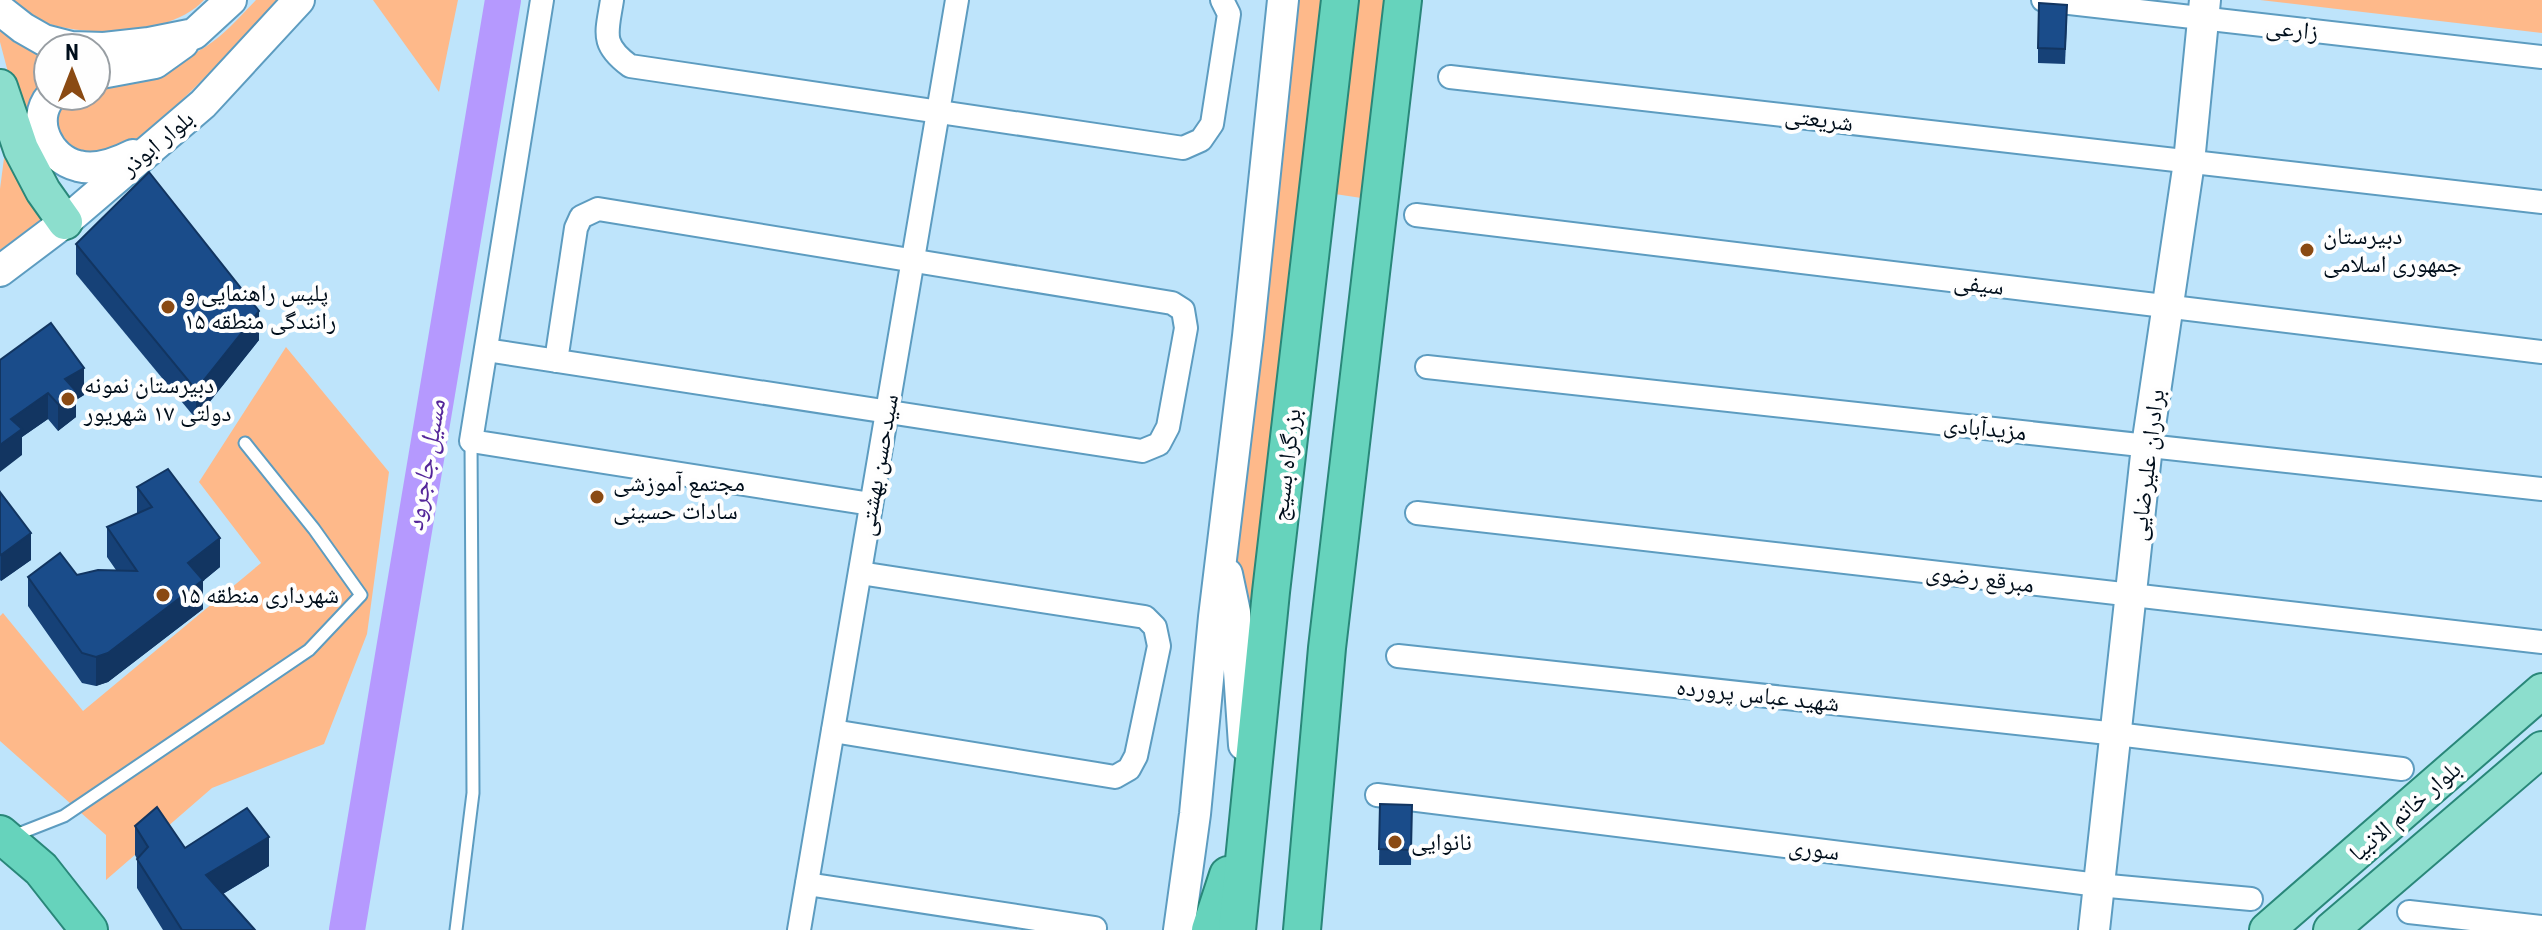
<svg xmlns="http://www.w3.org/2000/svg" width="2542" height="930" viewBox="0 0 2542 930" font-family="'Roboto Condensed','Noto Naskh Arabic',sans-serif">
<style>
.green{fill:#feb98a}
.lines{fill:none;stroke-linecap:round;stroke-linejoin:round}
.river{stroke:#b599fe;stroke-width:36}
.service-casing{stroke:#5d9cc0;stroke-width:15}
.minor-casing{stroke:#5d9cc0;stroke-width:26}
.secondary-casing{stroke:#5d9cc0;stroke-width:34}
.primary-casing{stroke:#298779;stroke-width:38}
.trunk-casing{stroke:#298779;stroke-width:40}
.service{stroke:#fff;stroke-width:11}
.minor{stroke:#fff;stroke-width:22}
.secondary{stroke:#fff;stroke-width:30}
.primary{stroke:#8cdecd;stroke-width:34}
.trunk{stroke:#66d3bc;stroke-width:36}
.wall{fill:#164177}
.shaded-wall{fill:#123561}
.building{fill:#1a4c8a;stroke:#123561;stroke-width:2}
.poi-dot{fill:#8a4a13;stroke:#fefefe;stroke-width:3}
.labels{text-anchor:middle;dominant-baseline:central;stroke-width:8;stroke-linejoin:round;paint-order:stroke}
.street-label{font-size:24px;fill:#000e1b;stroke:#fefefe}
.poi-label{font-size:24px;fill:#000e1b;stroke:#fefefe;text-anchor:start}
.water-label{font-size:26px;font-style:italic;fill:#542699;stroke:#fefefe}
</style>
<rect width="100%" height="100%" fill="#bee4fb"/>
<g class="green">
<path d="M5,0H204C169,38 76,39 31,17C22,13 13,6 5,0Z"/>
<path d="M256,0H284L139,142L75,158L52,126L63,96H96V82C139,72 185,66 220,36C233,25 244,12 256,0Z"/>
<path d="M373,0H458L439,92Z"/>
<path d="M1290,0H1323L1244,680L1232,541Z"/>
<path d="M1352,0H1388L1368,199L1335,194Z"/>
<path d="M2260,0H2542V33Z"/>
<path d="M0,28L14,42L48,58V87L33,131L14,95L0,42Z"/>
<path d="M6,143L49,214L0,250V189Z"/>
<path d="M286,347L389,472L367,634L324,744L212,788L106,880V835L0,741V616L3,613L83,711L261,563L199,482Z"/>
</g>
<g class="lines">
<path class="river" d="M347,930L503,0"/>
<defs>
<g id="service">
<path d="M13,836L64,816L309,650L361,595L314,529L245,443"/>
<path d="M456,930L473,793L471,441"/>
</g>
<g id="minor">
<path d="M542,0L471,441L871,504"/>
<path d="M612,0C607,33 600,44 630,66L1183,148L1201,140L1212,124L1229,14L1222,0"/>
<path d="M2043,0L2542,57"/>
<path d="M1450,77L2542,202"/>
<path d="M1416,215L2542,352"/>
<path d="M486,350L1142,451L1159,444L1168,427L1186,328L1183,310L1172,303L598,209L581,217L576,228L556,361"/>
<path d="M1427,367L2542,489"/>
<path d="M1417,513L2542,642"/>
<path d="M1398,656L2117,734L2402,769"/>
<path d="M833,731L1115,777L1129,769L1136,756L1159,646L1155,627L1145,617L860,573"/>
<path d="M1377,795L2098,885L2251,899"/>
<path d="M807,884L1095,928"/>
<path d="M2409,912L2542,927"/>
<path d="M799,930L957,0"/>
</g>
<g id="secondary">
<path d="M0,10L23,28L44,40L71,47L104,48L149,43L194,34L231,0"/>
<path d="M96,74L155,63L183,43"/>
<path d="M51,96C30,121 48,159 78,166C96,171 117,163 133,155"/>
<path d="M0,271L65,222L203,104L299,0"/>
<path d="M1227,574L1235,612L1244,745"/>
<path d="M1179,930L1195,814L1214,617L1248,336L1283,0"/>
<path d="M2094,930L2147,446L2189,162L2205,0"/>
</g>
<g id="primary">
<path d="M0,87L21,149L43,191L65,222"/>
<path d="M2267,930L2542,691"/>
<path d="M2331,930L2542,749"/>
</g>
<g id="trunk">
<path d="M0,834L41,869L89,930"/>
<path d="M1210,930L1228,875"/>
<path d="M1237,930L1271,592L1340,0"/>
<path d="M1302,930L1327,648L1403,0"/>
</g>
</defs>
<use href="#service" class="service-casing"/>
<use href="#minor" class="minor-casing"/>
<use href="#secondary" class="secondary-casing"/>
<use href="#primary" class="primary-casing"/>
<use href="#trunk" class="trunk-casing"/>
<use href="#service" class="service"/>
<use href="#minor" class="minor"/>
<use href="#secondary" class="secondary"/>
<use href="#primary" class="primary"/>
<use href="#trunk" class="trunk"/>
</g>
<g class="wall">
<path d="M2067,20L2065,64L2038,63V48Z"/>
<path d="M76,244L259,340L196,419L76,274Z"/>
<path d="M0,360L84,395L76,400V417L58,431L48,419L22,437V455Z"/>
<path d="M137,487L220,567L203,581V609L108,682L96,686L82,683L28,606V577L77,575L116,570L107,557V527L137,514Z"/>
<path d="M0,492L31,560L1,581L0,580Z"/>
<path d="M1380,804L1412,805L1411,865H1379Z"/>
<path d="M135,826L185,848L269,866L223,894L255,930H163L137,888V859L135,855Z"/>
</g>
<g class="shaded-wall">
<path d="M259,311V340L196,419V390Z"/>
<path d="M84,368V395L76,400V417L58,431V404L65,379Z"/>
<path d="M48,393V419L22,437V455L0,472V445L11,419Z"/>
<path d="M31,533V560L1,581V555Z"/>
<path d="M220,538V567L203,581V609L108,682L96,686V657L188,563Z"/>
<path d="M269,837V866L206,904V875Z"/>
</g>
<g class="building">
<path d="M2039,3L2067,5L2065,49L2038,48Z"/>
<path d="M149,172L259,311L196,390L76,244Z"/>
<path d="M51,323L84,368L65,379L76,391L58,404L48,393L11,419L22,429L0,445V360Z"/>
<path d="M168,469L220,538L188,563L203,580L108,653L96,657L82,653L28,577L60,553L77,575L98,570L137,571L107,527L152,507L137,487Z"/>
<path d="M0,492L31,533L1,555L0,553Z"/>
<path d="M1380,804L1412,805L1411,850L1379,849Z"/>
<path d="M157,807L185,848L247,808L269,837L206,875L255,930H182L137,859L148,847L135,826Z"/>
</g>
<g class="poi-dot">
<circle cx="2307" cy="250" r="8"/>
<circle cx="168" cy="307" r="8"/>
<circle cx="68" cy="399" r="8"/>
<circle cx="597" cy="497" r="8"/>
<circle cx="163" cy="595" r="8"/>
<circle cx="1395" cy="842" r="8"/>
</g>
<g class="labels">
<g class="street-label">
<text transform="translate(2292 29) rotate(6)">زارعی</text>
<text transform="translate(1819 119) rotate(7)">شریعتی</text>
<text transform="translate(157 143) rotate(-40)">بلوار ابوذر</text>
<text transform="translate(1979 284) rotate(7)">سیفی</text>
<text transform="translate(1985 428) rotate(6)">مزیدآبادی</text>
<text transform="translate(878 465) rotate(-80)">سیدحسن بهشتی</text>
<text transform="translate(1286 465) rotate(-83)">بزرگراه بسیج</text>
<text transform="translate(2147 465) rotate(-83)">برادران علیرضایی</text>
<text transform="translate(1980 578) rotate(7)">مبرقع رضوی</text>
<text transform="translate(1758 695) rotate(6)">شهید عباس پرورده</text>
<text transform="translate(2405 811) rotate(-41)">بلوار خاتم الانبیا</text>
<text transform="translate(1814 849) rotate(7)">سوری</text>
</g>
<g class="poi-label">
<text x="2323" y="236">دبیرستان<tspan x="2323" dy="28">جمهوری اسلامی</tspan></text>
<text x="184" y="293">پلیس راهنمایی و<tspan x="184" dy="28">رانندگی منطقه ۱۵</tspan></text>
<text x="84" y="385">دبیرستان نمونه<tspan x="84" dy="28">دولتی ۱۷ شهریور</tspan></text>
<text x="613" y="483">مجتمع آموزشی<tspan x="613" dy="28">سادات حسینی</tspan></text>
<text x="179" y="595">شهرداری منطقه ۱۵</text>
<text x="1411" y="842">نانوایی</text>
</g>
<g class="water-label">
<text transform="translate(425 465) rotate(-80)">مسیل جاجرود</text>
</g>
</g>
<g transform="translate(72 72)"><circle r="38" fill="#fefefe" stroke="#989ea3" stroke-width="2"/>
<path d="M0-6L14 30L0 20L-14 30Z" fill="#8a4a13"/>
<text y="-12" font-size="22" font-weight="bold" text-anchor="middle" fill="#000e1b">N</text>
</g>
</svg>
